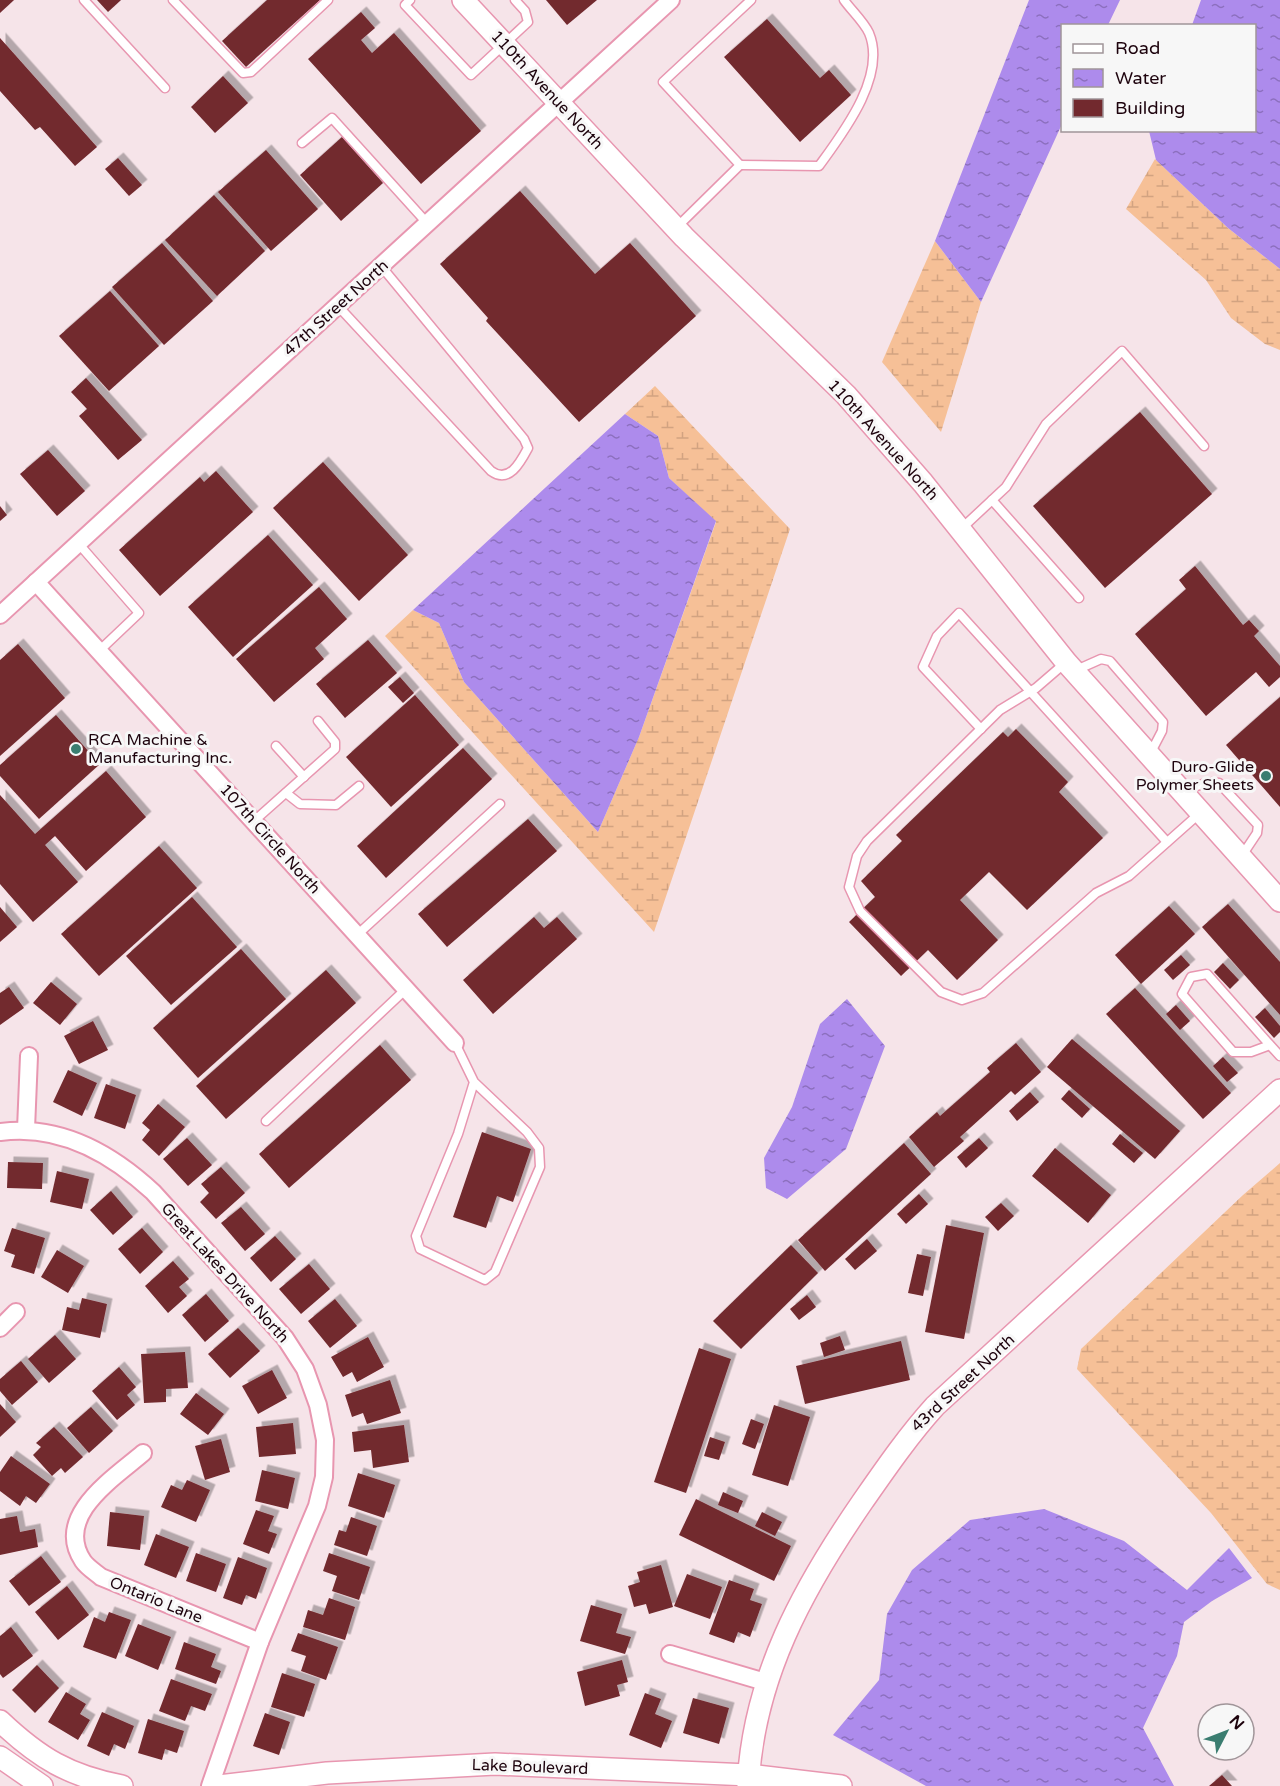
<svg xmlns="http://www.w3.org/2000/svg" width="1280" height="1786" viewBox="0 0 1280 1786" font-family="'Varela Round',sans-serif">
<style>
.wetland{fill:url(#wetland-marsh)}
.water{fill:url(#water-ripples)}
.building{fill:#72292e;filter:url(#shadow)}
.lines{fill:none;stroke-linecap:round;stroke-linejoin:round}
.service-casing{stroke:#e896b0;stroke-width:11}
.minor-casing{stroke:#e896b0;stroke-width:20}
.tertiary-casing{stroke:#e896b0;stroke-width:24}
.service{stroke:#fff;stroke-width:8}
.minor{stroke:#fff;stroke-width:16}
.tertiary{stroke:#fff;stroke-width:21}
.poi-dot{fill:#3a7d70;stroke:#f7f7f7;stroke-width:2}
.labels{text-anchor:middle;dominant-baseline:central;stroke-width:6;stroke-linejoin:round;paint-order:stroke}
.street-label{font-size:16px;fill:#1d030d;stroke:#f7f7f7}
.poi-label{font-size:16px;fill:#1d030d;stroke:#f7f7f7;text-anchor:start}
</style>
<defs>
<pattern id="wetland-marsh" width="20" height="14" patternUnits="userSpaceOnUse" patternTransform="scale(1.5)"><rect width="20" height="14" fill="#f6c097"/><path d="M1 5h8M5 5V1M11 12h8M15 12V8" fill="none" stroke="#d2a381"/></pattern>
<pattern id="water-ripples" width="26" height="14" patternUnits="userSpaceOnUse" patternTransform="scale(1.5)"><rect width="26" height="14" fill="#ad8bec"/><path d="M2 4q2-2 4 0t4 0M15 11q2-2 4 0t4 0" fill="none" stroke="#8c6fbe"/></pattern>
<filter id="shadow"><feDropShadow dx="5.5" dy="-5.5" stdDeviation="0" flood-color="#0004"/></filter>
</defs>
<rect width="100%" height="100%" fill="#f6e4e9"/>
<g class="wetland">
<path d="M1155,159L1228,228L1280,269V350L1265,344L1231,318L1206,280L1126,209Z"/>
<path d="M935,241L981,302L941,432L882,362Z"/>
<path d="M655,386L790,529L654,932L385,636L413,610L439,623L464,682L598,832L639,737L716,522L669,478L658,436L625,414Z"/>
<path d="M1280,1163V1590L1267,1584L1211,1513L1077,1369L1081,1349L1243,1195Z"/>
</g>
<g class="water">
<path d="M1029,0H1120L1108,25L1062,26V124L981,302L935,241Z"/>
<path d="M1201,0H1280V269L1228,228L1156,160L1149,131L1254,130V26L1192,25Z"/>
<path d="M625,414L658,436L669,478L716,521L639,737L598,832L464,682L439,623L413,610Z"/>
<path d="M847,999L885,1046L846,1149L787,1199L766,1188L764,1158L792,1107L820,1024Z"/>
<path d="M1044,1509L1124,1541L1187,1590L1229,1548L1252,1578L1212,1601L1184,1622L1177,1656L1143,1728L1174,1786H926L833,1735L879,1680L887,1614L912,1570L970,1520Z"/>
</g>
<g class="building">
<path d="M0,0H14L0,13Z"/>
<path d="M97,0H121L108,12Z"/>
<path d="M267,0H320L246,67L222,41Z"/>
<path d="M546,0H597L567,25Z"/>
<path d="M361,12L375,28L361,40L372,53L394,33L481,131L421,184L308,59Z"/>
<path d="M767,19L820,78L829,70L851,95L800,142L724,57Z"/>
<path d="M0,38L97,147L75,166L40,127L35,130L0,91Z"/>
<path d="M223,76L248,103L215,133L191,107Z"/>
<path d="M342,137L383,183L341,221L300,175Z"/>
<path d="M266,150L318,209L271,251L218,192Z"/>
<path d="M118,158L142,185L129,196L105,169Z"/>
<path d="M520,191L595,274L630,243L696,316L579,422L486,321L488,318L440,264Z"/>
<path d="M214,195L265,251L217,296L165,240Z"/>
<path d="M162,243L213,301L164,345L112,287Z"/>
<path d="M110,291L159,346L109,391L59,336Z"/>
<path d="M86,378L142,440L118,460L79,416L87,409L71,392Z"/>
<path d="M1140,412L1212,494L1105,588L1033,506Z"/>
<path d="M48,450L85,491L57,516L20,474Z"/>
<path d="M323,462L408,555L359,601L273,508Z"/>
<path d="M216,471L253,512L160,596L119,550L200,477L204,482Z"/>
<path d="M0,506L7,515L0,521Z"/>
<path d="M268,535L313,585L233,657L188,607Z"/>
<path d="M1195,566L1243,625L1249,620L1259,631L1254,636L1280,666V677L1269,687L1256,672L1206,716L1135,634L1186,589L1179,580Z"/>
<path d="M319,587L347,619L315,648L324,659L274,702L236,659Z"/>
<path d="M368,640L397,673L345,718L316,684Z"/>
<path d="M18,644L65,698L0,756V660Z"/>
<path d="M400,677L414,693L403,703L388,687Z"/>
<path d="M415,695L459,745L391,807L346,757Z"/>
<path d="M1280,697V807L1226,745Z"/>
<path d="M56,715L100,764L39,819L0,776V765Z"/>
<path d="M1016,729L1068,782L1059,792L1103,838L1027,910L989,872L960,900L998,940L957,980L928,950L901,976L849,922L875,897L861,881L902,841L896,835L1003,732L1008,737Z"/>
<path d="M463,748L492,779L386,878L357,846Z"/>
<path d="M106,771L146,817L86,871L55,836L45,845L78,882L33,922L0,884V795L35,834Z"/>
<path d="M528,819L557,851L447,947L418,914Z"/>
<path d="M159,846L197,888L99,976L61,934Z"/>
<path d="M192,897L237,947L171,1005L126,956Z"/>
<path d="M1228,904L1280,962V1015L1202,927Z"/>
<path d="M1169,906L1195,934L1141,984L1115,955Z"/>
<path d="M0,907L17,927L0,942Z"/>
<path d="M534,917L544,928L557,917L577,939L493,1014L463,980Z"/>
<path d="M241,949L286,999L198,1078L153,1028Z"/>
<path d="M1181,955L1190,965L1173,980L1164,970Z"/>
<path d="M1223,963L1239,980L1230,989L1214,972Z"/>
<path d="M326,970L356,1003L226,1119L196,1086Z"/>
<path d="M51,982L77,1004L60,1025L33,1003Z"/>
<path d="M9,987L24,1008L0,1025V993Z"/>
<path d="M1135,988L1231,1093L1203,1119L1106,1014Z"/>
<path d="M1176,1005L1190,1021L1180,1030L1166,1014Z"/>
<path d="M1265,1008L1280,1026V1032L1274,1038L1255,1017Z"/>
<path d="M93,1021L108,1050L79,1064L64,1036Z"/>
<path d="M1072,1039L1180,1131L1155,1159L1047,1067Z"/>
<path d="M1016,1043L1041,1072L1015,1095L1011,1091L960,1137L964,1141L934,1167L909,1137L937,1112L940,1116L990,1072L987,1068Z"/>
<path d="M380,1045L411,1080L289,1188L259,1154Z"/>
<path d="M1223,1057L1238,1073L1227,1082L1213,1066Z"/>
<path d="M68,1070L97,1083L82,1116L53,1102Z"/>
<path d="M106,1084L136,1095L125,1129L94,1118Z"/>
<path d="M1069,1090L1090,1109L1082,1118L1061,1099Z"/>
<path d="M1030,1092L1039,1102L1017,1121L1009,1111Z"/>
<path d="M158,1104L185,1127L159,1156L142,1140L150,1130L142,1123Z"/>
<path d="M482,1132L531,1149L513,1202L497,1196L486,1228L453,1217Z"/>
<path d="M1120,1134L1143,1153L1134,1163L1112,1144Z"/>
<path d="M187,1138L212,1165L188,1186L163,1159Z"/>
<path d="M979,1138L988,1148L966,1168L957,1157Z"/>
<path d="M904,1143L931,1174L825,1271L798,1240Z"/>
<path d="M1055,1148L1111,1195L1088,1223L1032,1176Z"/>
<path d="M8,1162L43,1163L42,1189L7,1188Z"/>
<path d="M221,1167L245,1193L216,1219L200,1202L209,1193L201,1184Z"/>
<path d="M57,1171L89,1179L82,1209L50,1202Z"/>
<path d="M111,1191L133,1217L113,1235L90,1210Z"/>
<path d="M919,1194L928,1204L906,1224L897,1214Z"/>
<path d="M1001,1203L1014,1216L998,1231L985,1217Z"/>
<path d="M241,1207L265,1234L245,1251L221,1223Z"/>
<path d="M946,1225L984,1233L964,1339L925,1332Z"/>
<path d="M12,1228L45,1238L34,1274L11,1267L15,1255L4,1251Z"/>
<path d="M142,1228L163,1252L140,1274L118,1249Z"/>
<path d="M275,1236L296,1259L271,1282L250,1258Z"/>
<path d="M867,1239L877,1251L855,1270L845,1259Z"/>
<path d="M791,1245L818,1273L741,1349L713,1321Z"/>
<path d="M57,1250L84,1266L68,1293L41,1277Z"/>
<path d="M917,1254L931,1257L923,1296L908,1293Z"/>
<path d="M173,1261L189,1279L179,1287L187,1296L168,1313L145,1286Z"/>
<path d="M309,1264L330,1289L301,1314L279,1289Z"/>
<path d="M206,1294L229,1321L205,1342L182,1315Z"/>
<path d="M807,1295L816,1307L799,1320L790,1309Z"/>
<path d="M82,1298L107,1304L100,1338L62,1330L67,1307L79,1310Z"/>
<path d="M335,1299L357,1326L330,1348L308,1321Z"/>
<path d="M238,1328L260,1351L230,1378L208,1354Z"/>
<path d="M55,1335L76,1359L49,1383L28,1359Z"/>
<path d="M840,1336L845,1350L824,1357L820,1343Z"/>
<path d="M368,1337L384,1367L357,1382L352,1372L343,1377L331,1357Z"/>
<path d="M901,1341L910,1380L805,1404L796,1366Z"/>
<path d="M699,1348L731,1359L686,1493L654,1482Z"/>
<path d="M185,1352L188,1388L166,1389V1402L144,1403L141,1354Z"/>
<path d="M21,1361L38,1382L12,1405L0,1391V1379Z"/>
<path d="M119,1367L136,1387L127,1395L135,1405L117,1420L92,1391Z"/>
<path d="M272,1370L287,1398L258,1414L242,1386Z"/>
<path d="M390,1380L401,1413L367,1424L363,1413L352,1417L345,1395Z"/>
<path d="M196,1393L224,1414L208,1435L180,1414Z"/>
<path d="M0,1404L16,1422L0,1437Z"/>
<path d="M774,1405L810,1417L788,1486L752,1475Z"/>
<path d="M91,1407L113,1431L89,1453L67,1428Z"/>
<path d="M751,1419L764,1424L755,1449L742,1444Z"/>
<path d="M293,1423L296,1454L259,1457L256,1427Z"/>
<path d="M404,1425L409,1462L373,1468L371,1450L354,1452L352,1432Z"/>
<path d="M54,1427L83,1457L65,1473L61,1468L52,1476L33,1455L41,1447L36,1443Z"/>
<path d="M710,1437L725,1442L719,1460L704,1456Z"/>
<path d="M221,1439L230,1472L205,1480L195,1446Z"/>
<path d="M11,1456L50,1484L36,1503L26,1496L20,1506L0,1491V1472Z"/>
<path d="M262,1470L295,1478L288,1509L255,1501Z"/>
<path d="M358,1473L395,1485L384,1518L348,1506Z"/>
<path d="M187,1480L210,1490L196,1522L161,1507L171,1485L182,1490Z"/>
<path d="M723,1492L743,1501L738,1513L718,1505Z"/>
<path d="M696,1499L791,1546L774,1581L679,1535Z"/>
<path d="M256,1510L274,1516L268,1531L277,1534L269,1554L243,1544Z"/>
<path d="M110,1512L144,1516L140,1550L107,1546Z"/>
<path d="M762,1512L782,1522L775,1536L755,1526Z"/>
<path d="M17,1516L20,1532L35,1529L38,1547L0,1555V1519Z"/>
<path d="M351,1517L377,1526L367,1556L334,1545L339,1530L346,1532Z"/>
<path d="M156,1534L189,1547L176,1578L144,1565Z"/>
<path d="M196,1553L226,1564L216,1592L186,1581Z"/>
<path d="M329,1553L370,1567L359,1600L332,1591L337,1576L323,1571Z"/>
<path d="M41,1556L61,1582L29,1606L9,1581Z"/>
<path d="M238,1557L267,1568L256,1599L246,1595L242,1605L223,1598Z"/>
<path d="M661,1565L673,1607L649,1614L646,1604L634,1607L628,1586L640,1582L637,1572Z"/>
<path d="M687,1574L722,1587L710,1619L674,1606Z"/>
<path d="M729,1580L754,1589L750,1600L762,1604L750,1637L738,1632L734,1643L709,1634Z"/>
<path d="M67,1586L89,1615L58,1640L35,1612Z"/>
<path d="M329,1598L355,1607L345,1640L303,1627L308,1610L323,1615Z"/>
<path d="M591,1605L622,1614L616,1633L631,1637L625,1654L580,1641Z"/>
<path d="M109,1612L131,1620L116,1659L83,1647L94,1617L105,1622Z"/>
<path d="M138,1624L171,1637L158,1670L125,1656Z"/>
<path d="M11,1627L33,1656L3,1678L0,1674V1636Z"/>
<path d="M298,1633L338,1647L326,1680L301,1671L306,1656L291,1651Z"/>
<path d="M184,1642L216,1654L211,1667L221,1671L216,1684L175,1669Z"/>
<path d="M622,1660L628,1682L617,1685L620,1696L585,1706L577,1672Z"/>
<path d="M37,1665L59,1688L35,1713L12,1690Z"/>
<path d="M282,1673L315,1684L304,1717L271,1707Z"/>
<path d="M171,1679L212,1694L205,1711L191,1706L185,1721L159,1711Z"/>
<path d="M66,1692L86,1704L80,1714L90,1720L78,1740L48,1722Z"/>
<path d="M645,1693L661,1699L655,1714L672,1721L661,1748L629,1735Z"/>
<path d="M693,1698L729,1708L719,1744L683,1733Z"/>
<path d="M102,1712L134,1726L125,1749L114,1744L109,1756L87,1746Z"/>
<path d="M265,1713L290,1722L279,1755L253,1746Z"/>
<path d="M148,1719L184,1731L177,1753L165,1749L162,1760L138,1753Z"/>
<path d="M1222,1775L1232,1786H1209Z"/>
</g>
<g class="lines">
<defs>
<g id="service">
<path d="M84,0L165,88"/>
<path d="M173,0L243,73L251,72L328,0"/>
<path d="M410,0L405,5L471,75L528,22L525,11L515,0"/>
<path d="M302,143L332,118L427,223"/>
<path d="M740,165L819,166C843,133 887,76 869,33C864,22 851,10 844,0"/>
<path d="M677,227L740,165L663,82L751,0"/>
<path d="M338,306L491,471C509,484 520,463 528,448L524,439L381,266"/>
<path d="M992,500L1079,598"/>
<path d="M961,529L1006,487L1046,424L1122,351L1204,446"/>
<path d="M78,543L139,613L99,651"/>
<path d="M1065,663L1036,688L1000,710L867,841L857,856L849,887L860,911L941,992L962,1000L983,993L1096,893L1129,876L1200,813"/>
<path d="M1074,671L1101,659L1110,661L1163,722L1162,731L1150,754"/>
<path d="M981,729L923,667L937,636L959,613L1167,842"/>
<path d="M276,746L304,777"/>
<path d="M1182,791L1209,782L1219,783L1258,825L1257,833L1241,857"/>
<path d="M286,793L300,804L336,805L359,786"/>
<path d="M254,821L335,749V742L318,721"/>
<path d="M357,935L500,804"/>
<path d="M455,1043L474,1082L458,1134L416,1236L420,1249L485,1280L495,1272L540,1167L539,1148L527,1132L474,1082"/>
<path d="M1270,1045L1251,1052H1233L1182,994L1191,977L1207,974L1270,1045L1280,1056"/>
<path d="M266,1121L406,989"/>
</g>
<g id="minor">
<path d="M36,582L455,1043"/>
<path d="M0,615L671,0"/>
<path d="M26,1129L29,1056"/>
<path d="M0,1132C59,1124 111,1153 153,1192L285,1338L305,1369L318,1405L325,1440L324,1477L317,1506L260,1642L210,1786"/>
<path d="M0,1328L16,1312"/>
<path d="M143,1453C114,1478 53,1516 83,1561C87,1567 95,1572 101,1577L260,1642"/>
<path d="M670,1654L765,1682"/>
</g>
<g id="tertiary">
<path d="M463,0L684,237L846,395L923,483L1066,662L1280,901"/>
<path d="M0,1721C39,1758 69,1776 122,1786"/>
<path d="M0,1757L42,1786"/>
<path d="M219,1786L327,1773L495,1764L749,1775L841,1786"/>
<path d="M748,1786C753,1678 803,1588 863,1501C886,1468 908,1436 935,1406L1280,1090"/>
</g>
</defs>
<use href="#service" class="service-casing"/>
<use href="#minor" class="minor-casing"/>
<use href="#tertiary" class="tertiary-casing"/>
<use href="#service" class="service"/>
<use href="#minor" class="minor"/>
<use href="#tertiary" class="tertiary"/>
</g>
<g class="poi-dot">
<circle cx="76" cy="749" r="6"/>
<circle cx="1266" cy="776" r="6"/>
</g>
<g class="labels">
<g class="street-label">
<text transform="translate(547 90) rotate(47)">110th Avenue North</text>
<text transform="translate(336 308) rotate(-42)">47th Street North</text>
<text transform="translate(883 440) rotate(48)">110th Avenue North</text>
<text transform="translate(270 839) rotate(48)">107th Circle North</text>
<text transform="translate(225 1273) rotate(48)">Great Lakes Drive North</text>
<text transform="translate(963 1383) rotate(-43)">43rd Street North</text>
<text transform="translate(156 1600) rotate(22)">Ontario Lane</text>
<text transform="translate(530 1767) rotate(2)">Lake Boulevard</text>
</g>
<g class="poi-label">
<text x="88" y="740">RCA Machine &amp;<tspan x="88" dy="18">Manufacturing Inc.</tspan></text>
<text x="1254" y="767" text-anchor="end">Duro-Glide<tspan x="1254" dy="18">Polymer Sheets</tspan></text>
</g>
</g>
<rect x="1061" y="24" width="195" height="108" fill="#f7f7f7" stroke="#a09599" stroke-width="1.5"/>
<rect x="1073" y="44" width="30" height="9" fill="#ffffff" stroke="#a09599" stroke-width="1.5"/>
<text x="1115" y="54" font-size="18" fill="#1d030d">Road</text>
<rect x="1073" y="69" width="30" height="18" fill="url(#water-ripples)" stroke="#a09599" stroke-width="1.5"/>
<text x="1115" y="84" font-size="18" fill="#1d030d">Water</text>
<rect x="1073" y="99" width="30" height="18" fill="#72292e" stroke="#a09599" stroke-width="1.5"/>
<text x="1115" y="114" font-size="18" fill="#1d030d">Building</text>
<g transform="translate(1226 1732) rotate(48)"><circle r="28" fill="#f7f7f7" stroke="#a09599" stroke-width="1.5"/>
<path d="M0-4.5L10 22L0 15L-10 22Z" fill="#3a7d70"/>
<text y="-9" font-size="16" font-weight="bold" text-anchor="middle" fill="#1d030d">N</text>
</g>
</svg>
